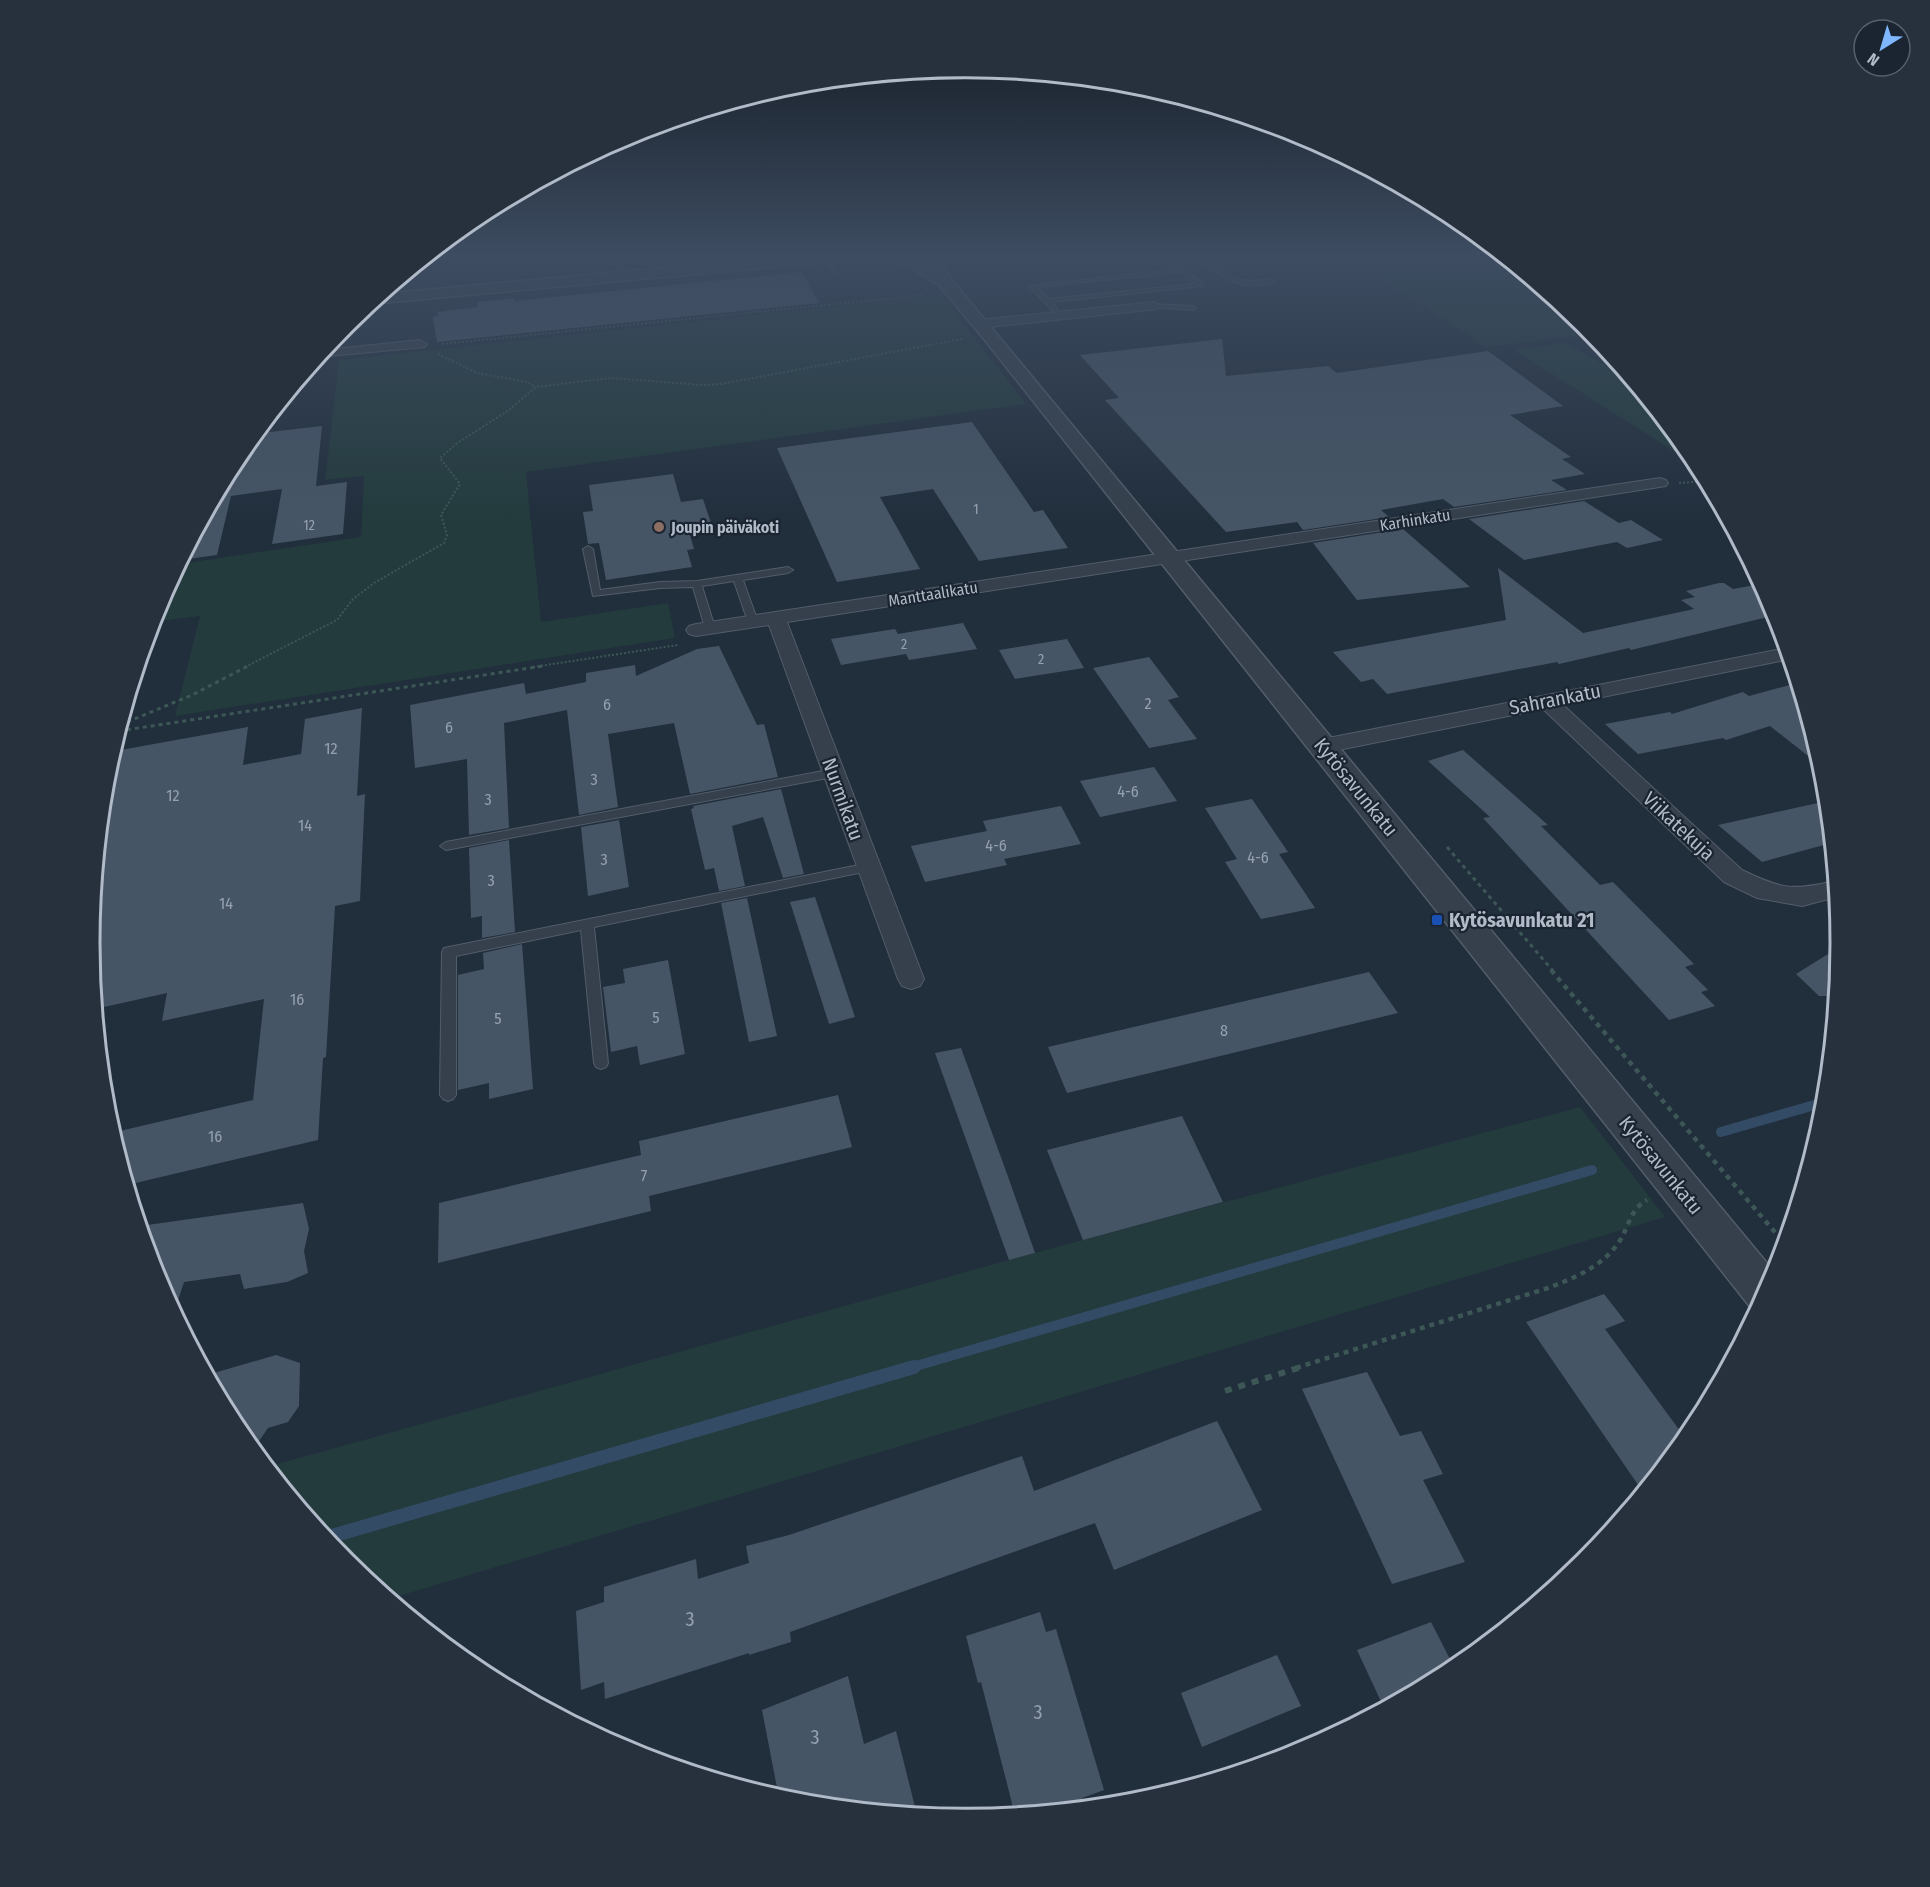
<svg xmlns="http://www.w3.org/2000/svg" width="1930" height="1887" viewBox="0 0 1930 1887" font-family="'Fira Sans Condensed',sans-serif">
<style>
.green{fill:#233b3d}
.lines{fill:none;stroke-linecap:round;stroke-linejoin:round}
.stream-far1{stroke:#334b64;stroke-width:10}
.stream{stroke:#334b64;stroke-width:14}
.building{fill:#465565}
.service-casing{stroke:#535d6a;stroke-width:2}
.minor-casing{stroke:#535d6a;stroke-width:2}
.tertiary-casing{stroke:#535d6a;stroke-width:3}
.path-far3{stroke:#3d5757;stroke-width:2;stroke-dasharray:2 2;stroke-linecap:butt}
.path-far2{stroke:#3d5757;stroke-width:3;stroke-dasharray:4 4;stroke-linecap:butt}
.path-far1{stroke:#3d5757;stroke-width:4.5;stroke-dasharray:5 5;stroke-linecap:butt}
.path{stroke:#3d5757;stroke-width:6;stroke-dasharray:7 7;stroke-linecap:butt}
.service{fill:#35404c;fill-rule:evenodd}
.minor{fill:#35404c;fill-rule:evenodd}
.tertiary{fill:#35404c;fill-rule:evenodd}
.education-dot{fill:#8d6e63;stroke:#1a2531;stroke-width:2}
.transit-dot{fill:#1a4fb4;stroke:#1a2531;stroke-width:2}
.labels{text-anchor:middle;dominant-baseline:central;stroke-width:4.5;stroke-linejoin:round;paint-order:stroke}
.far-number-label{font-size:14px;fill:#96a1af}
.far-street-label{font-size:16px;fill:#b0bac8;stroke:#1a2531}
.far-poi-label{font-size:16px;font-weight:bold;fill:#b0bac8;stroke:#1a2531;text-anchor:start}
.number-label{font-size:16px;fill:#96a1af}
.street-label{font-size:20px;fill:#b0bac8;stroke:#1a2531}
.poi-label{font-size:20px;font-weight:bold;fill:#b0bac8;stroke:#1a2531;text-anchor:start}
.near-number-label{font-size:20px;fill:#96a1af}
.rim{fill:none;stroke:#b0bac8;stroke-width:3}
</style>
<rect width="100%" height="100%" fill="#212e3c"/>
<g class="green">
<path d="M1348,257H1502L1585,324L1592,334L1487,347Z"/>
<path d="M941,295L1026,404L526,472L541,622L668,603L675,638L175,716L200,616L152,622L156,608L179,564L361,537L364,476L325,480L339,360Z"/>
<path d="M1567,343L1632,382L1694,457L1699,467L1514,350Z"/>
<path d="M1580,1107L1665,1217L389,1599L345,1563L267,1467L1009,1260Z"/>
</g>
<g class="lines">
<g class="stream-far1">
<path d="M1721,1132L1825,1102"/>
<path d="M909,1368L1592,1170"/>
</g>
<path class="stream" d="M325,1538L914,1367"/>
</g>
<g class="building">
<path d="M802,272L819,303L437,342L433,317L438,316L437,312L478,307L477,302L514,298L515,301Z"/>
<path d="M1222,339L1226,376L1328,366L1337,373L1488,351L1563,406L1510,415L1571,457L1562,459L1585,474L1551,480L1567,490L1454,507L1443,499L1381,510L1389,517L1303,530L1297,522L1226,532L1105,400L1119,398L1080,355Z"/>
<path d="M972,422L1034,512L1043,510L1068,548L979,561L933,489L880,497L920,569L837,582L777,448Z"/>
<path d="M322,426L316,486L347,482L343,534L272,544L282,489L231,496L217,555L181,560L237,457L257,432L261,433Z"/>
<path d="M673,474L681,502L703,499L714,532L690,535L694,549L687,550L692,567L606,580L599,543L588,544L583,512L593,511L589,485Z"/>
<path d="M1584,501L1619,523L1631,520L1663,540L1627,548L1617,542L1524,560L1469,519Z"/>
<path d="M1403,529L1470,587L1357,600L1313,543Z"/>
<path d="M1498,568L1583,633L1694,609L1681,600L1695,597L1686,591L1719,583H1724L1733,589L1761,584L1776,615L1631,650L1629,648L1559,664L1557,662L1387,694L1373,679L1361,682L1333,652L1506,620Z"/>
<path d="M963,623L977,649L909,660L906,654L841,665L831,639L895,629L898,634Z"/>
<path d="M1067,639L1084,668L1015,679L999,650Z"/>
<path d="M719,646L757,725L764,724L778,777L690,794L674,723L608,734L618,807L579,815L567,710L504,723L509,828L469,835L467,759L415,768L410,705L524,683L526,694L586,682V673L635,665L636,676L697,649Z"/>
<path d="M1149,657L1179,697L1168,700L1197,739L1149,748L1093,668Z"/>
<path d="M1797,683L1822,767L1770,726L1726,740L1723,738L1638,754L1605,724L1670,712L1672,714L1743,692L1749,696Z"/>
<path d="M362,708L357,796L365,794L360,901L335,906L326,1057L323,1058L318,1140L127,1185L111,1133L253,1100L264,999L162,1021L167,993L95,1009L89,943L105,785L115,751L248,727L243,765L301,754L305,719Z"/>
<path d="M1463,750L1548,825L1541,826L1600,885L1613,882L1694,964L1685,967L1708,990L1701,992L1715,1006L1669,1020L1483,818L1490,817L1428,761Z"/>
<path d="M1154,767L1177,801L1100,817L1080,781Z"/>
<path d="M781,789L804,874L783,878L763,817L732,826L745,886L719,891L714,868L705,870L691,809L694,808L693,806Z"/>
<path d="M1252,799L1288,852L1279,854L1315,908L1261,919L1225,862L1237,859L1205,808Z"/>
<path d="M1827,801L1831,843L1762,862L1718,825Z"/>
<path d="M1061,806L1081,844L1004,859L1007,865L925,882L911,846L987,831L983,821Z"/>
<path d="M619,820L629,887L588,896L581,827Z"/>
<path d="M509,840L515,932L482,938V916L471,918L469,848Z"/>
<path d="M815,897L855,1017L829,1024L790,902Z"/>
<path d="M747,898L777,1036L749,1042L721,903Z"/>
<path d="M522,944L533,1089L489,1099V1083L458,1090V975L484,969L483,953Z"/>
<path d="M1841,946L1836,996H1819L1796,974Z"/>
<path d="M668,960L685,1054L640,1065L637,1046L611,1052L603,987L625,983L623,969Z"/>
<path d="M1369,972L1398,1013L1067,1093L1048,1047Z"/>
<path d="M961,1048L1006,1171L1035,1253L1009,1260L935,1053Z"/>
<path d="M838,1095L852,1147L649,1196L651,1211L438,1263L439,1203L641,1155L639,1141Z"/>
<path d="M1182,1116L1223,1202L1083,1240L1047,1150Z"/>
<path d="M303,1203L309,1229L304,1251L308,1273L287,1282L244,1289L240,1274L184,1282L174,1313L156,1278L140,1226Z"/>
<path d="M1604,1294L1625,1321L1605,1329L1686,1439L1643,1492L1526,1322Z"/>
<path d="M276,1355L300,1363L299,1406L288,1422L268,1428L253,1450L236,1430L207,1375Z"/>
<path d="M1367,1372L1400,1436L1421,1431L1443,1474L1423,1480L1465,1562L1392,1584L1302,1389Z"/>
<path d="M1217,1421L1262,1510L1114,1570L1095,1523L790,1632L791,1642L749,1655V1653L605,1699L604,1682L581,1690L576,1611L604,1602V1587L696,1559L698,1579L749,1563L746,1546L789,1535L1022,1456L1034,1491Z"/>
<path d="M1040,1612L1046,1632L1056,1629L1104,1790L1082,1798L1085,1808L1015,1815L981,1682L978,1683L966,1636Z"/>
<path d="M1431,1622L1455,1669L1384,1708L1357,1650Z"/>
<path d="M1277,1655L1301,1706L1202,1747L1181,1693Z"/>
<path d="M848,1676L864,1744L896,1731L917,1815L794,1803L779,1798L762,1710Z"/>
</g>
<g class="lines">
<defs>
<g id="service">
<path d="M614,257H620L625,278L620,277Z"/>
<path d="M823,257H829L837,272H833Z"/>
<path d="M1164,257H1170L1203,284V286L1052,302L1063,316L1060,318L1029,286L1177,269ZM1181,272L1195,284L1049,299L1037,287Z"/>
<path d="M1197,257C1210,256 1221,273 1234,278C1246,283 1261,280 1273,279L1276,281C1248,295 1217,276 1197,257Z"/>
<path d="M1153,304L1193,306L1196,308L1193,310L1151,307Z"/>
<path d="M588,546L593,549L600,590L660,582L697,581L788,567L793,570L788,573L743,580L758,622L753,625L748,622L734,581L702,586L715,628L710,631L705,628L693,587L660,588L593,596L583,549Z"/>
<path d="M834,769L838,770L840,773L838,776L446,850L440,846L446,842Z"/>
<path d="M869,863L873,864L875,867L873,870L594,927L608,1063L606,1067L601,1069L596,1067L594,1063L581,930L456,956V1095L453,1099L448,1101L443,1099L440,1095L442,952L444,948Z"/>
</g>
<g id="minor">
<path d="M1153,302L1157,303L1159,306L1157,309L980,328L973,324L980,320Z"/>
<path d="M420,340L427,344L425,347L318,357L325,350Z"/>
<path d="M1660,478L1666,480L1668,483L1666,486L787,622L924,979L920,986L911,989L902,986L898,979L769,625L696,636L689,634L686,630L689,626L696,624Z"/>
<path d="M1787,648L1790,659L1563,705L1742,870C1781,889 1792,891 1835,881L1836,897L1802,906L1757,898L1724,882L1543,709L1323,753L1315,751L1312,746L1315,741L1323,739Z"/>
</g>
<g id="tertiary">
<path d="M781,257H833L825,262L370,304L382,294Z"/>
<path d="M896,257H912L929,266L926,260L929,257H943L942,260L951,279L1776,1274L1757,1310L1751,1308L984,339L938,284L898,261Z"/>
</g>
</defs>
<use href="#service" class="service-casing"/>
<use href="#minor" class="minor-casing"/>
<use href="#tertiary" class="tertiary-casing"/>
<g class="path-far3">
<path d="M863,257L882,263"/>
<path d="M850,261L868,259"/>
<path d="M442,344L924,295"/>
<path d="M438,354L477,373L527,382L536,387"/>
<path d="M1679,483L1706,481"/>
<path d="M1700,483L1710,489"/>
<path d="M245,667L337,620L353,599L374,583L444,543L447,535L441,515L460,484L440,458L456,444L509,410L536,387L610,378L702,385L721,384L962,339"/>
<path d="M533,667L678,645"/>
</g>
<g class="path-far2">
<path d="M120,725L192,695L248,666"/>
<path d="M119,731L543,666"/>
<path d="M1447,847L1553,971"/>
</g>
<g class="path-far1">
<path d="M1551,970L1785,1244"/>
<path d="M1296,1368L1548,1288C1574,1278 1602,1267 1619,1242C1629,1227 1630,1209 1647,1200"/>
</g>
<path class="path" d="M1225,1391L1301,1367"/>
<use href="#service" class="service"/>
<use href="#minor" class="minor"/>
<use href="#tertiary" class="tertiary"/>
</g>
<linearGradient id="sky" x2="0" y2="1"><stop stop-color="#121921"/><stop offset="0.49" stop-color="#3d4c61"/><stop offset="1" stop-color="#3d4c61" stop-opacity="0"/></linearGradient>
<rect width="1930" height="521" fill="url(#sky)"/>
<circle class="education-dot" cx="659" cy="527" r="6"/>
<rect class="transit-dot" x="1431" y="914" width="12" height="12" rx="3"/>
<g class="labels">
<g class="far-number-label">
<text x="976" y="509">1</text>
<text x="309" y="525">12</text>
<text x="904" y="644">2</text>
<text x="1041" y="659">2</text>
</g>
<g class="far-street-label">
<text transform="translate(1415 520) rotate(-9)">Karhinkatu</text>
<text transform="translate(933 594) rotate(-9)">Manttaalikatu</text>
</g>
<g class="far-poi-label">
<text x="671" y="527">Joupin päiväkoti</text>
</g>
<g class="number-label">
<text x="1148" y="703">2</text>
<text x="607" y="704">6</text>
<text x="449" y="727">6</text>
<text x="331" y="748">12</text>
<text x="594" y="779">3</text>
<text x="1128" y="791">4-6</text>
<text x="173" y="795">12</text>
<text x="488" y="799">3</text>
<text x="305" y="825">14</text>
<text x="996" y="845">4-6</text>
<text x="1258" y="857">4-6</text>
<text x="604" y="859">3</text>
<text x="491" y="880">3</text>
<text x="226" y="903">14</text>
<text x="297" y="999">16</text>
<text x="656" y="1017">5</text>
<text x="498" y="1018">5</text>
<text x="1224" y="1030">8</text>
<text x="215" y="1136">16</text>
<text x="644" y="1175">7</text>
</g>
<g class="street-label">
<text transform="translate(1555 699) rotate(-11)">Sahrankatu</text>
<text transform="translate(1356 787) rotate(51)">Kytösavunkatu</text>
<text transform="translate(843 799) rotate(70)">Nurmikatu</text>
<text transform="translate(1679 826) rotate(43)">Viikatekuja</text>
<text transform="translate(1661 1165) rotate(51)">Kytösavunkatu</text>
</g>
<g class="poi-label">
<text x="1449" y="920">Kytösavunkatu 21</text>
</g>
<g class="near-number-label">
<text x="690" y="1619">3</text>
<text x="1038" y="1712">3</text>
<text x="815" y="1737">3</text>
</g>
</g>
<path d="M0 0H1930V1887H0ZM100 943a865 865 0 1 1 1730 0a865 865 0 1 1-1730 0Z" fill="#26313d" fill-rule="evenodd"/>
<path class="rim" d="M100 943a865 865 0 1 1 1730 0a865 865 0 1 1-1730 0Z"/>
<g transform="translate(1882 48) rotate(217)"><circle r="28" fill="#1a2531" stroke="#56616d" stroke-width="1.5"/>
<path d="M0-4.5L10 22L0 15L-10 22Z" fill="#7fb7fe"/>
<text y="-9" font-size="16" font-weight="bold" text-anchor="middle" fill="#b0bac8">N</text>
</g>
</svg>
